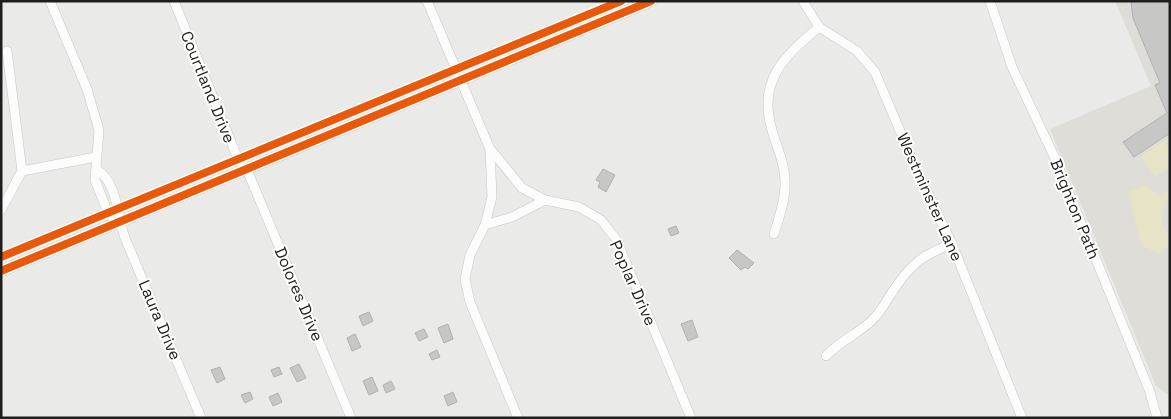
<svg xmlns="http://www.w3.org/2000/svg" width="1171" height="419" viewBox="0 0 1171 419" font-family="'Space Grotesk',sans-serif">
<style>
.built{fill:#deddd7}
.green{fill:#e6e3c6}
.building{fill:#c7c7c6;stroke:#b0b0af}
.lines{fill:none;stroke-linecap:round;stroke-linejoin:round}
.minor-casing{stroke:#c6c6c5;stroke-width:10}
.tertiary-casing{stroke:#c6c6c5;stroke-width:12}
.minor{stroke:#fcfcfc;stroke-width:9}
.tertiary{stroke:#fcfcfc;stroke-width:11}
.cycleway-casing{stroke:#fffffe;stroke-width:11}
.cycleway{stroke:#e8590c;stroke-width:8}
.labels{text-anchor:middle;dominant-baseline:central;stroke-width:4;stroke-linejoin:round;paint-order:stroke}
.street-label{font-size:16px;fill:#1e1e1d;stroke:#fffffe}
</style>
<rect width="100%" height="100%" fill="#eaeae9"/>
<path class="built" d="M1115,1H1170V396L1156,386L1050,129L1151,86Z"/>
<g class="green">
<path d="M1164,141L1170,150V167L1155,177L1141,156Z"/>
<path d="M1145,185L1160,195L1170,189V199L1165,201L1161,224L1170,238V244L1160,254L1141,245L1128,192Z"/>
</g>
<g class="building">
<path d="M1131,1H1170V133L1134,157L1123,142L1167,113L1155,85L1160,83L1133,18Z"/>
<path d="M603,169L615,175L606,192L598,187L600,182L596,180Z"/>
<path d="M676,226L679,233L671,236L668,229Z"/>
<path d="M737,250L754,263L748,269L745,267L741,270L729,258Z"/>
<path d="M369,312L373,321L363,326L359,316Z"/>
<path d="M692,320L698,337L688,341L681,324Z"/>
<path d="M448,324L453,339L444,343L438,328Z"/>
<path d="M424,329L428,337L419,341L415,333Z"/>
<path d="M355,334L361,347L352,351L347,338Z"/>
<path d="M437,350L440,357L432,360L429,354Z"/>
<path d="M299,364L306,378L297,382L290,368Z"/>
<path d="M220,367L225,379L217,383L211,370Z"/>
<path d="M279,367L282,374L274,377L271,370Z"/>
<path d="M372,377L378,391L369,395L363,381Z"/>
<path d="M391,381L395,389L386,393L383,385Z"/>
<path d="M250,392L253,399L245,403L241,395Z"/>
<path d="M453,392L457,402L448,406L444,396Z"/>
<path d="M278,393L282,402L273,406L269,397Z"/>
</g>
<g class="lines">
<defs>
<g id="minor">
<path d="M50,1L87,89L99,130L95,180L108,213L120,223"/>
<path d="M174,1L238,159L247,170L351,418"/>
<path d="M427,1L490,149L492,197L485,225L470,255L465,279L470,302L518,418"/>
<path d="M803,1L819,27L857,51L875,72L914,164L952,244L1022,418"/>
<path d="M990,1L1012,67L1053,154L1150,392L1157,418"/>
<path d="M492,151L522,188L545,200L579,207L601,220L616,239L691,418"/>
<path d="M97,170C118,182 117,217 125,238L201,418"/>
<path d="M22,171L96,157"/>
<path d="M1,210L22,171L7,51"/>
<path d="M485,225L512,217L545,200"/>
<path d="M774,234C779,218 785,201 785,185C786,166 777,148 772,130C757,80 785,56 819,27"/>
<path d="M826,356C841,339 862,333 876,316C882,310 886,301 891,294C909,266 921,255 952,244"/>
</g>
<path id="tertiary" d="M1,271L651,1"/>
</defs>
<use href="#minor" class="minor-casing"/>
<use href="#tertiary" class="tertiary-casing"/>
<use href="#minor" class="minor"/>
<use href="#tertiary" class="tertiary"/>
<defs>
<g id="cycleway">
<path d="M1,257L621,1"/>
<path d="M1,271L651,1"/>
</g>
</defs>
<use href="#cycleway" class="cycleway-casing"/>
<use href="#cycleway" class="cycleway"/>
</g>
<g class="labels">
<g class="street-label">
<text transform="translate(208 87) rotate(68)">Courtland Drive</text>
<text transform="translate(930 197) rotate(66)">Westminster Lane</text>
<text transform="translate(1075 209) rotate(68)">Brighton Path</text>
<text transform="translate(633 283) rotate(66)">Poplar Drive</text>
<text transform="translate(299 294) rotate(67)">Dolores Drive</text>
<text transform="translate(160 320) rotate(67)">Laura Drive</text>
</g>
</g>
<rect width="1171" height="419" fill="none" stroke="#1e1e1d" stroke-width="5"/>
</svg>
